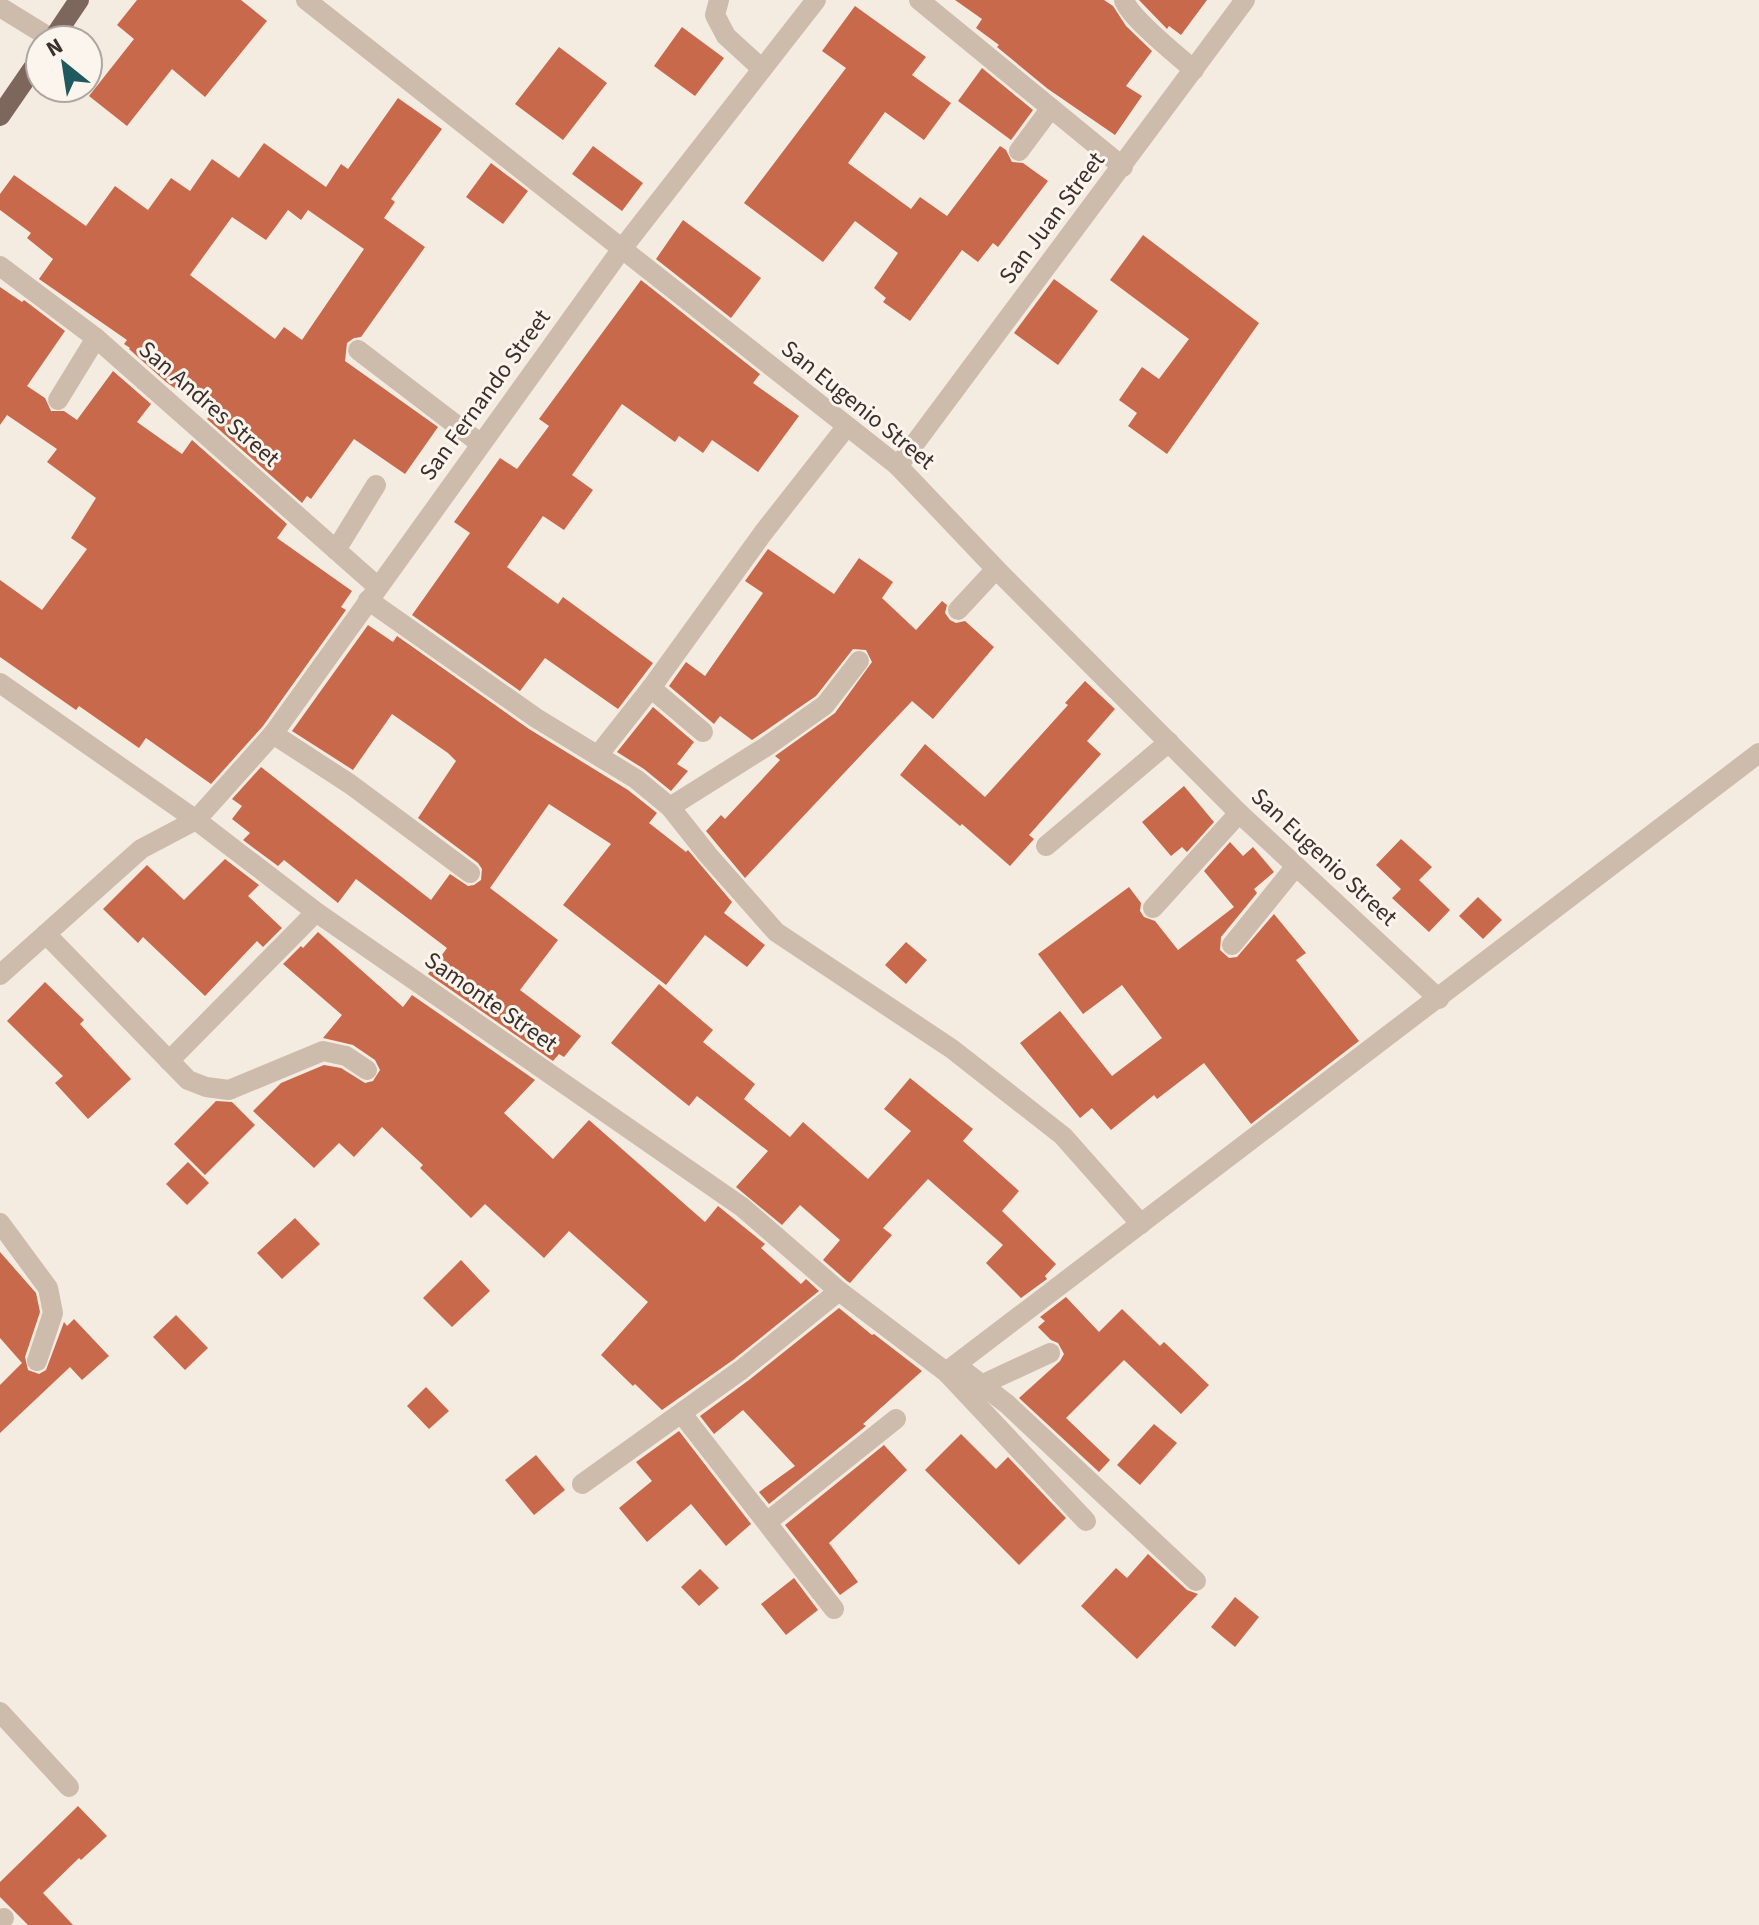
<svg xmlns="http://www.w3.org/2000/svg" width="1759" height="1925" viewBox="0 0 1759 1925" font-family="'Source Sans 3',sans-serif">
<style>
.building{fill:#c8694b;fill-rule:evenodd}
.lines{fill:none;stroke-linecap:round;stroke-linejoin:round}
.minor{stroke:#cdbbac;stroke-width:20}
.major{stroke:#7d675c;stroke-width:20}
.labels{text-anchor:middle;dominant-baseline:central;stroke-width:6;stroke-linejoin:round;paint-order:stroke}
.street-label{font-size:24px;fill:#3b302b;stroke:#fbf5ee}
</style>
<rect width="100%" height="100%" fill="#f4ebe1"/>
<g class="building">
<path d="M137,0H241L267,21L205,97L172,69L127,126L89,96L134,39L117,25Z"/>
<path d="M955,0H1104L1113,6L1126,26L1152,51L1126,86L1142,96L1115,135L1048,89L997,47L999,45L976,28L982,19Z"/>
<path d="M1139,0H1207L1181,35L1169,26L1167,29Z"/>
<path d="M855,6L926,57L912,75L951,103L924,140L885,112L848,163L911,209L920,197L947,216L1000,146L1006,150L1012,162L1023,163L1048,181L998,247L993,243L978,262L962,250L910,321L883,302L886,298L874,288L898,253L855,221L823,262L744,203L846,68L822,51Z"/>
<path d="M682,27L724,58L695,96L654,66Z"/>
<path d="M559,47L607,83L563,140L515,104Z"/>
<path d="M982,68L1033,110L1011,140L958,101Z"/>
<path d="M398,98L442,129L391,199L395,202L384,218L425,247L361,337L354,338L347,343L345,361L438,427L405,474L354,439L311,499L307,496L302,503L207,419L211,414L166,382L129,349L130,348L124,344L127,340L39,279L53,259L27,238L31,233L0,210V194L14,175L86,226L115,186L148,210L171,178L190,191L212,159L239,178L264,143L326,187L341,164L348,169ZM288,210L301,220L308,210L364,249L302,340L284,327L275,339L190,275L232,217L266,240Z"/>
<path d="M593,146L643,183L622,211L572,174Z"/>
<path d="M491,163L528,191L503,224L466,197Z"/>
<path d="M683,220L761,278L731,318L656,259Z"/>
<path d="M1143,235L1259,323L1167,454L1128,426L1137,413L1119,400L1142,367L1159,379L1189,339L1110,280Z"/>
<path d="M1054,279L1098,311L1058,365L1014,333Z"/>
<path d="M641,280L760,374L753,383L799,416L758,472L712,440L703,453L679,436L675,442L622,404L572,475L593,490L564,530L543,516L507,567L558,604L563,597L653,663L618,709L545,658L520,691L412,615L470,533L454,522L500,458L517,469L549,426L539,419Z"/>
<path d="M0,287L22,302L24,300L65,331L27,386L45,398L51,411H64L77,420L113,371L151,404L137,422L182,454L192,440L287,524L277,538L352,591L341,607L346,610L263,726L211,784L146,738L139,748L79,706L76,710L0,657V580L42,610L87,549L71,538L96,498L47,462L57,449L7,415L0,425Z"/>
<path d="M768,549L834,594L859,558L893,582L882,598L916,630L942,601L947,605L945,613L950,620L956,623L965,621L994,647L933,719L912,701L745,878L706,831L721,815L725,819L780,760L775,756L835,713L872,662L866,650L853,649L816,696L752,740L720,716L714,724L669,686L686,662L705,676L763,593L745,581Z"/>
<path d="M368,625L393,642L397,636L529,729L628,790L657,813L649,823L686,852L688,850L732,902L724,913L765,945L747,967L705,935L666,985L563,905L611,844L549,804L490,888L558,940L520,990L581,1036L564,1057L559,1054L553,1061L428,974L447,948L356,879L338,903L284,860L278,866L243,840L250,833L232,819L242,806L232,799L261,767L431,900L450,874L468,886L474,885L481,880L482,869L478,863L418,818L456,761L448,753L392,714L353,770L292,731Z"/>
<path d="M1085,681L1115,709L1087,741L1101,754L1029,835L1034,839L1010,866L962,824L960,826L900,775L925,744L985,797L1068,705L1065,703Z"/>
<path d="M653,707L694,742L677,764L688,771L671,791L644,769L617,752Z"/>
<path d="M1184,786L1214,822L1187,852L1182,847L1171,856L1142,822Z"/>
<path d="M1401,839L1432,867L1419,880L1450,910L1429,932L1392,898L1401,889L1376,865Z"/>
<path d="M1230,842L1243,856L1253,847L1274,872L1254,889L1257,893L1221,937L1220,950L1229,958L1237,957L1274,914L1306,953L1296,960L1359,1041L1251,1124L1204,1063L1157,1099L1154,1095L1111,1130L1092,1108L1080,1118L1020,1043L1060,1011L1112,1076L1162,1038L1122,985L1083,1014L1038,954L1129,887L1141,903L1140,911L1144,917L1155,921L1178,950L1234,907L1204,871Z"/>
<path d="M225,859L259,885L248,896L282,928L263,947L257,941L205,996L143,937L138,943L103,909L147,865L184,900Z"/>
<path d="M1478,897L1502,920L1483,939L1459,916Z"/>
<path d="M318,932L403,1007L412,995L535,1080L504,1113L553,1159L589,1120L705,1222L718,1206L765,1244L761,1248L801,1284L806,1279L819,1291L733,1360L662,1410L635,1384L633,1386L601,1355L648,1302L569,1231L544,1258L485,1204L471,1218L420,1168L423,1165L382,1127L354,1157L339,1143L314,1168L253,1111L281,1083L324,1065L341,1068L365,1083L373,1081L380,1070L375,1060L353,1045L323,1038L342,1015L283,964L301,946L303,948Z"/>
<path d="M906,942L927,960L906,984L885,965Z"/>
<path d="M45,982L84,1020L80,1024L131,1079L88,1119L55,1083L63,1076L7,1021Z"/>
<path d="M659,984L713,1030L703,1042L755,1084L744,1099L790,1137L803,1122L868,1179L911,1131L884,1109L910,1078L973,1129L963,1141L1019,1191L1002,1211L1056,1264L1045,1276L1047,1279L1021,1298L986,1263L1003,1245L928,1179L883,1228L892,1235L850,1283L847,1281L823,1260L840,1240L800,1205L782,1225L736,1187L768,1151L697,1096L689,1106L611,1043Z"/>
<path d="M216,1101L232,1102L255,1125L205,1175L174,1144Z"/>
<path d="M188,1162L209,1183L187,1205L166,1184Z"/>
<path d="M295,1218L320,1244L282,1279L257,1253Z"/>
<path d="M0,1252L36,1293L40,1312L25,1357L28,1370L39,1374L46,1370L64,1322L67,1326L74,1319L109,1356L82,1380L70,1367L0,1433V1385L22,1363L0,1338Z"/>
<path d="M461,1260L490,1291L452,1327L423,1298Z"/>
<path d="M1066,1297L1099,1332L1122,1309L1160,1346L1164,1342L1209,1385L1181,1414L1124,1360L1066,1418L1110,1460L1099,1472L1019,1398L1060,1361L1064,1354L1058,1343L1051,1340L1038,1327L1045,1321L1040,1317Z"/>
<path d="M839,1308L872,1335L874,1334L922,1371L863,1424L866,1426L769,1504L759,1492L795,1466L743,1410L714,1434L700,1416L749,1380Z"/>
<path d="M176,1315L208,1348L185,1370L153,1337Z"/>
<path d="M426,1387L449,1411L429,1429L407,1406Z"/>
<path d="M1154,1424L1177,1443L1140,1485L1117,1465Z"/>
<path d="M679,1431L751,1524L726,1546L691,1504L647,1542L619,1508L652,1481L636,1462Z"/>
<path d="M961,1434L996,1469L1008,1457L1066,1518L1019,1565L925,1470Z"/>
<path d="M884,1445L907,1470L829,1543L858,1582L840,1595L785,1525Z"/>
<path d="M536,1455L565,1490L534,1515L505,1480Z"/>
<path d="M1148,1554L1187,1590L1198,1594L1137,1659L1081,1606L1116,1568L1127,1578Z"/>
<path d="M700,1569L719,1588L699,1606L681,1587Z"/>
<path d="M794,1578L818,1610L786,1635L761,1604Z"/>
<path d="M1235,1597L1259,1617L1235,1647L1211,1627Z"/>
<path d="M78,1806L107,1836L81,1860L79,1858L43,1893L73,1925H28L0,1897V1882Z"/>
</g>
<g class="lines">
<g class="minor">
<path d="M306,0L898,466L996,569L1239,813L1439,999"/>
<path d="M719,0L715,15L726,36L762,69"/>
<path d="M919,0L1123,167"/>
<path d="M1124,0C1130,18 1178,56 1194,70"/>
<path d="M0,7L52,39"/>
<path d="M1019,151L1051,108"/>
<path d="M0,266L96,338L378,587"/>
<path d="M358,350L481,444"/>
<path d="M58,400L96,338"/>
<path d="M898,466L1245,0"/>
<path d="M336,550L376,485"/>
<path d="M368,600L536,718L636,779L670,807L708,855L776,932L952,1049L1063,1136L1141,1224"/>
<path d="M958,610L996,569"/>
<path d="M0,683L196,820L316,912L742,1207L839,1291L946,1372L1086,1521"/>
<path d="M651,688L703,732"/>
<path d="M273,734L350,784L470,873"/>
<path d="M599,754L651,688L763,533L847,426"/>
<path d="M670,807L767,746L825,705L859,661"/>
<path d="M1046,846L1169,742"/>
<path d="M1153,908L1239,813"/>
<path d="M46,934L188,1080L206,1087L229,1090L323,1051L346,1056L367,1070"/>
<path d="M1232,945L1296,866"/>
<path d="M0,975L141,849L196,820L273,734L621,250L816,0"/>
<path d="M169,1061L316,912"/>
<path d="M0,1223L48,1288L53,1313L37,1361"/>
<path d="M956,1365L1007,1404L1196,1581"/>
<path d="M946,1372L1759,753"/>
<path d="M981,1385L1050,1353"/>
<path d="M682,1414L834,1609"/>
<path d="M582,1484L741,1370L839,1291"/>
<path d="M767,1522L896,1419"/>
<path d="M0,1712L69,1787"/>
<path d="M0,1922L4,1918"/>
</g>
<g class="major">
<path d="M52,40L79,0"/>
<path d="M0,116L40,58"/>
</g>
</g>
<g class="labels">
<g class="street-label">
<text transform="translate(1052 218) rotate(-53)">San Juan Street</text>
<text transform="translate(485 395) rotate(-54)">San Fernando Street</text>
<text transform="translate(209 404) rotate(41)">San Andres Street</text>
<text transform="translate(858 405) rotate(39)">San Eugenio Street</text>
<text transform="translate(1324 857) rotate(43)">San Eugenio Street</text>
<text transform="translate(491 1002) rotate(35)">Samonte Street</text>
</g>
</g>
<g transform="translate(64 64) rotate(330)"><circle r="38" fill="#fbf5ee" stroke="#aea6a0" stroke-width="2"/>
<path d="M0-6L14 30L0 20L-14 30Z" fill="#1f5a5e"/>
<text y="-12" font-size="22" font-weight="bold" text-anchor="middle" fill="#3b302b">N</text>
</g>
</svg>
